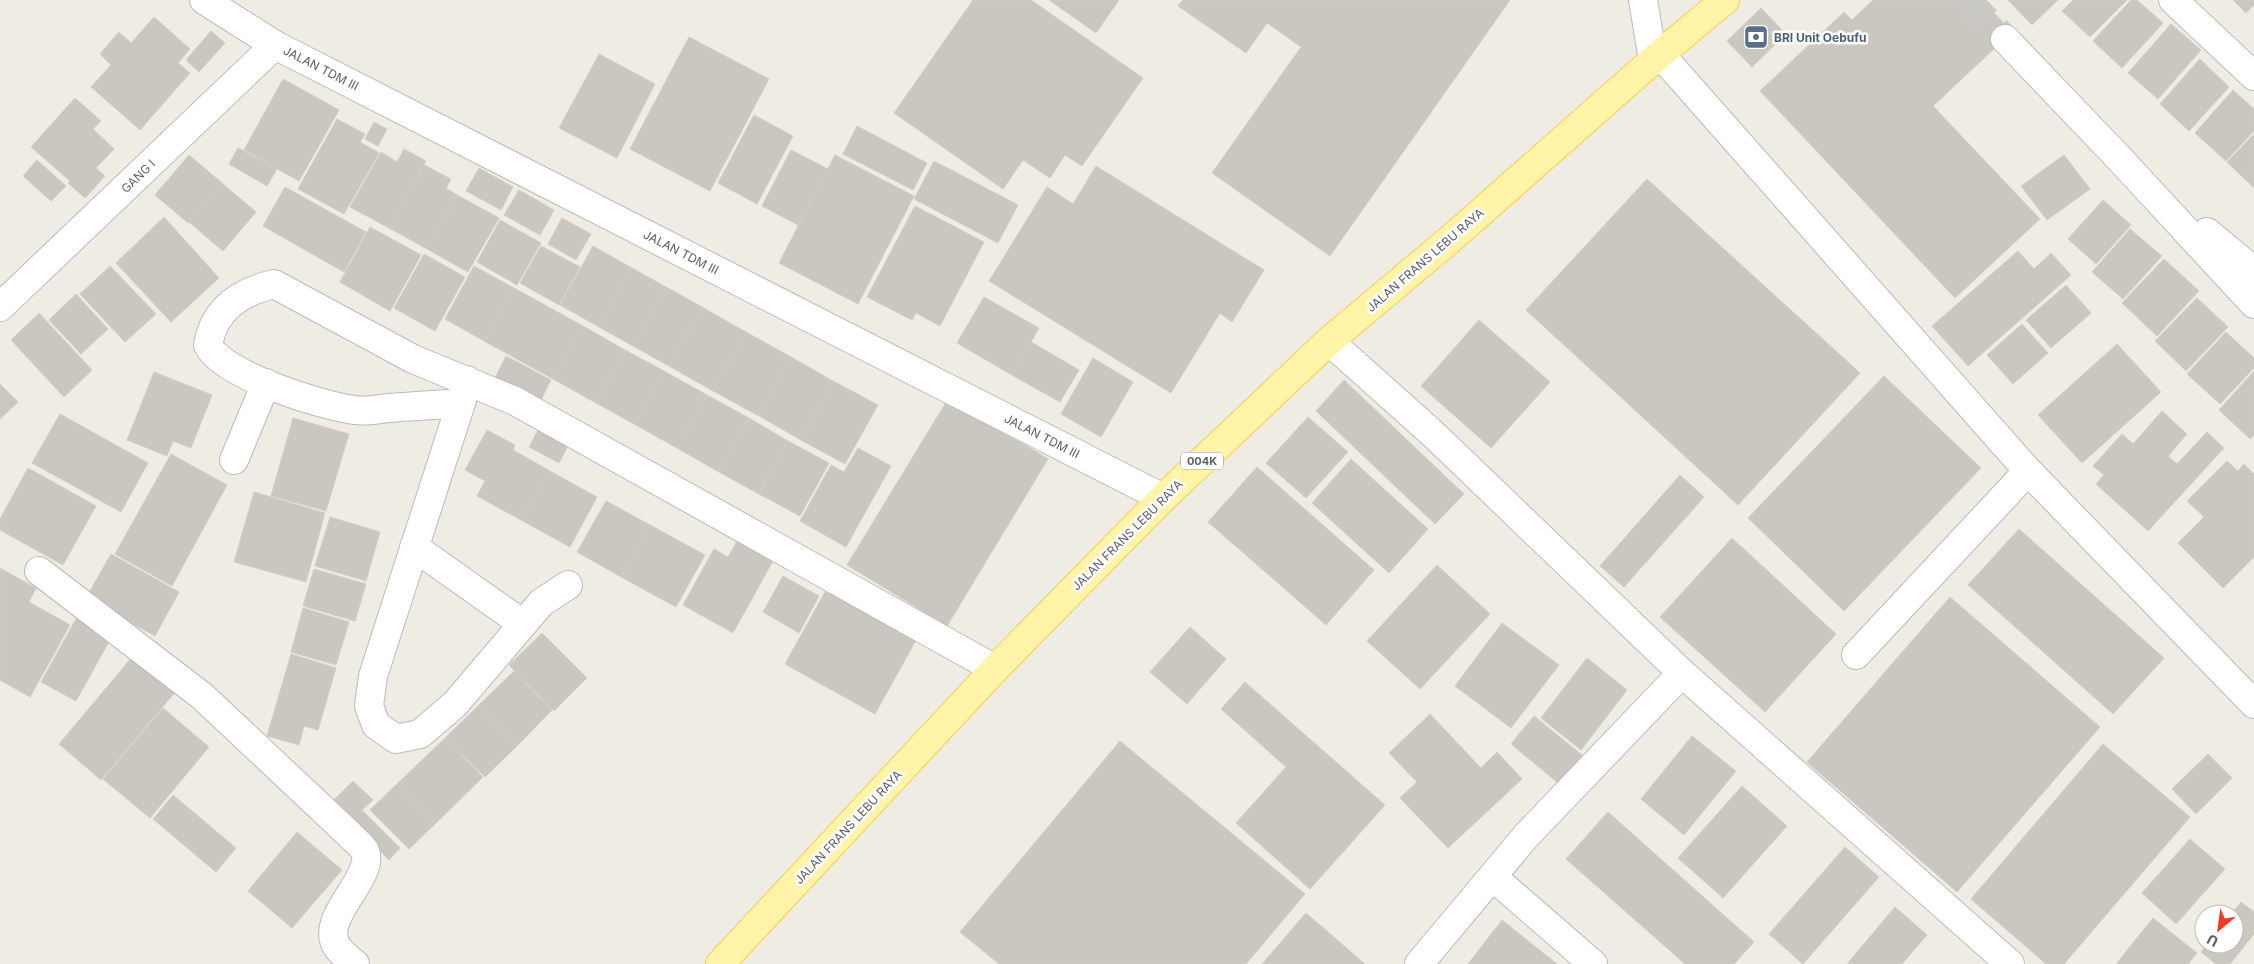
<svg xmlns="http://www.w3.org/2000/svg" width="2254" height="964" viewBox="0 0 2254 964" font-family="Inter,sans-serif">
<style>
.building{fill:#cac6c0;stroke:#d4cec1}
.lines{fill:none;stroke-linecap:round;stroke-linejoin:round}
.minor-tunnel{stroke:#cac9c4;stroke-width:28;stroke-dasharray:28 14;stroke-linecap:butt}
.minor-casing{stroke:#b8bbc0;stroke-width:30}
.major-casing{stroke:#facf51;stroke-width:30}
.minor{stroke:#fff;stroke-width:28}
.major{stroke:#fff4a7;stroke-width:28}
.labels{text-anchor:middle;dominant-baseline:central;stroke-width:5;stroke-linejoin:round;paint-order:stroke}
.shield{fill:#fff;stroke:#8c8f93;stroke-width:1}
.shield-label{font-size:11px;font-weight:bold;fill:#5b5f65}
.service-label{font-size:12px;font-weight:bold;fill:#4e5e75;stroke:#fff;text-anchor:start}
.street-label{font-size:12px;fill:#5b5f65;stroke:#fff}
</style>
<rect width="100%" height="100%" fill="#efece3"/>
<g class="building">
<path d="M973,0H1031L1143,78L1082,166L1065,155L1050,178L1023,160L1003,189L894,113Z"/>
<path d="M1049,0H1119L1096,33Z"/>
<path d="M1183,0H1510L1330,256L1212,173L1301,47L1267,23L1246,53L1178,6Z"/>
<path d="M1873,0H1982L2012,32L1933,106L2040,219L1955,298L1760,91L1844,12L1852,20Z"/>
<path d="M2008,0H2058L2032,25Z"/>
<path d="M2073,0H2127L2090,37L2062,11Z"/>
<path d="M2131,0H2137L2163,23L2122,68L2093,41Z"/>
<path d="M2233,0H2254V5L2246,13Z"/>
<path d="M1761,8L1786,34L1752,67L1727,41Z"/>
<path d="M154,17L190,49L178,63L190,73L140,130L91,87L111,65L100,54L119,32L131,43Z"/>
<path d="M2171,24L2201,50L2158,99L2128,73Z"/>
<path d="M211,31L225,43L199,72L186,60Z"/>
<path d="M689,37L769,79L710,191L630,149Z"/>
<path d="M599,54L655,84L617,158L559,128Z"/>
<path d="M2200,59L2229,87L2189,131L2160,104Z"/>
<path d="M283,79L339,110L299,181L244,150Z"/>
<path d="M2233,90L2254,109V131L2226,161L2195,133Z"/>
<path d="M75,98L101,121L93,129L114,149L96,168L105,176L85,198L68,183L70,181L31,147Z"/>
<path d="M754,115L793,136L757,204L718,183Z"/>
<path d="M337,119L365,134L360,142L379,153L344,214L298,189Z"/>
<path d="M374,122L387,129L378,146L365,139Z"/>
<path d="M857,126L927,163L913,190L843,154Z"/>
<path d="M2254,134V188L2227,162Z"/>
<path d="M238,148L277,169L267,186L229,164Z"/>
<path d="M404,149L426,161L389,228L350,207L381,152L397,162Z"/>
<path d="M791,150L828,169L798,225L762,206Z"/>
<path d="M189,155L222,183L188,223L155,195Z"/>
<path d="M835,155L914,196L858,304L779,263Z"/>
<path d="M2064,155L2090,189L2047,220L2021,186Z"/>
<path d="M37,160L66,186L51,201L23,176Z"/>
<path d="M934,161L1018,205L998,243L914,199Z"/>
<path d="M424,165L451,179L446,188L457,195L427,249L389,228Z"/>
<path d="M1096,166L1264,270L1232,322L1220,313L1171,393L989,281L1047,187L1073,204Z"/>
<path d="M479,168L513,187L501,210L466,191Z"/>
<path d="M1647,179L1860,373L1738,505L1526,310Z"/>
<path d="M222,183L256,212L223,251L189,222Z"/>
<path d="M285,187L366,232L344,272L263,226Z"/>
<path d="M519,190L554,210L540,235L504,215Z"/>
<path d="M457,195L499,218L468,272L427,249Z"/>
<path d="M2103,200L2131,225L2096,264L2068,239Z"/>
<path d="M915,206L984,242L940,326L916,313L912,320L867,297Z"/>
<path d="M164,217L219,278L171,322L116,263Z"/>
<path d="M562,218L591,234L576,260L548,244Z"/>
<path d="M500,220L541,243L517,285L477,262Z"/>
<path d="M370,227L421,255L390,311L340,282Z"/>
<path d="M2130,229L2162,256L2123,299L2092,272Z"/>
<path d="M541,246L580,267L559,305L520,283Z"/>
<path d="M593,246L632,268L599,327L560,305Z"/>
<path d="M2018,251L2034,269L2051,253L2071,275L1968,366L1932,326Z"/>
<path d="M424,254L465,277L435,331L394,308Z"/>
<path d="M2164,259L2199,291L2157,336L2122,303Z"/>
<path d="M110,266L156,314L125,342L80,294Z"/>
<path d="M474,266L514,288L484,341L445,319Z"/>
<path d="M632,268L666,287L633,346L599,327Z"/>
<path d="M2066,285L2091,313L2051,348L2026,320Z"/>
<path d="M666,287L702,307L669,366L633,346Z"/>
<path d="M514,288L583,326L553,379L484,341Z"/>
<path d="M76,294L108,329L81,354L49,320Z"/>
<path d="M984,297L1039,328L1012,375L957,343Z"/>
<path d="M2197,298L2228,327L2186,371L2155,341Z"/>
<path d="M702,307L746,332L713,391L669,366Z"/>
<path d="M39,313L92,370L64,397L11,340Z"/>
<path d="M1479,320L1550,382L1491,448L1421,386Z"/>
<path d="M2022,324L2048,353L2013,384L1987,355Z"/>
<path d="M583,326L625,350L596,403L553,379Z"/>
<path d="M746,332L791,357L759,416L713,391Z"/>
<path d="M2226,332L2254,358V368L2220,404L2187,374Z"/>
<path d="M1031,342L1079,370L1060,402L1012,375Z"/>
<path d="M2117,344L2161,392L2082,463L2038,415Z"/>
<path d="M625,350L664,371L634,424L596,403Z"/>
<path d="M506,356L551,380L539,404L494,380Z"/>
<path d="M791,357L833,381L801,440L759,416Z"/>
<path d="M1093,358L1133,382L1101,437L1061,414Z"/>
<path d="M664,371L707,395L677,448L634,424Z"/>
<path d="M2254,371V435L2250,439L2219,410Z"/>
<path d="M154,372L212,395L191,448L173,441L167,456L127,440Z"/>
<path d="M1884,376L1981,468L1844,611L1748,518Z"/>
<path d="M1344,380L1464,494L1435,524L1316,411Z"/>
<path d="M833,381L878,405L845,464L801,440Z"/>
<path d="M0,384L18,402L0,419Z"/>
<path d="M707,395L749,418L719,472L677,448Z"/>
<path d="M948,399L1048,459L947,626L847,565Z"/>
<path d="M2162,411L2187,434L2168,456L2177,464L2207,432L2224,448L2148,531L2096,484L2104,475L2093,466L2122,434L2133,444Z"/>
<path d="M60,414L148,463L121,512L32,463Z"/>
<path d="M1308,417L1348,452L1306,498L1266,463Z"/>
<path d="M293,418L349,434L326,511L271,496Z"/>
<path d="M749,418L788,441L759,494L719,472Z"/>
<path d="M487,430L515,445L513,450L550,471L521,520L477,496L485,481L465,470Z"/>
<path d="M538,430L568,446L559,463L529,447Z"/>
<path d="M788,441L829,463L800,516L759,494Z"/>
<path d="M858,448L891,466L846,547L800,521L831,465L844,472Z"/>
<path d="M171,454L227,485L172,586L115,554Z"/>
<path d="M1351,459L1428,529L1389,573L1312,503Z"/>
<path d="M2227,461L2238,471L2244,464L2254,474V557L2223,588L2178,543L2204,517L2187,501Z"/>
<path d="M1257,467L1374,570L1326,625L1208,522Z"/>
<path d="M28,468L96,506L63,565L0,530V519Z"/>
<path d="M550,471L597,497L570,547L521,520Z"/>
<path d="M1680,475L1704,497L1624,587L1600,566Z"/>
<path d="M254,492L325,513L306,582L234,562Z"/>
<path d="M606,501L650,525L621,577L577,552Z"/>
<path d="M330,517L380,532L366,581L315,566Z"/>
<path d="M650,525L705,555L676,607L621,577Z"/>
<path d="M2019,529L2164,658L2113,714L1968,585Z"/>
<path d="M1732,538L1836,634L1765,712L1660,617Z"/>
<path d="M737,541L773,561L733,633L683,605L714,549L728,557Z"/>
<path d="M111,554L179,592L155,636L86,598Z"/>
<path d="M1437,565L1490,614L1420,689L1367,641Z"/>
<path d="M0,568L36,588L29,602L70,625L30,697L0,680Z"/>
<path d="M314,569L366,584L355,621L303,606Z"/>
<path d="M783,576L819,596L799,633L763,612Z"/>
<path d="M830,583L920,633L875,714L785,664Z"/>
<path d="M1950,597L2100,727L1957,892L1807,762Z"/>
<path d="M303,608L349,622L336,665L291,652Z"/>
<path d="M76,619L111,638L76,701L41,682Z"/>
<path d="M1502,623L1559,665L1511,728L1455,686Z"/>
<path d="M1190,627L1226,659L1187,704L1150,672Z"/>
<path d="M542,633L587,678L554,711L509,665Z"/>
<path d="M291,654L336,668L318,730L304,726L299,745L267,736Z"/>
<path d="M133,656L176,691L101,780L59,744Z"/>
<path d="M1587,658L1627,690L1581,750L1541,718Z"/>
<path d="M514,671L552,710L517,746L478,706Z"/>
<path d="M1245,682L1385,805L1310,889L1236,823L1286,767L1221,709Z"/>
<path d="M478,706L517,746L485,777L445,738Z"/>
<path d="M163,708L209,747L150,818L103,779Z"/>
<path d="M1430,714L1481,768L1497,752L1522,779L1448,848L1400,798L1417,782L1389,753Z"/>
<path d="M1534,716L1582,755L1558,783L1511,744Z"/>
<path d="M1692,736L1736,771L1684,835L1641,799Z"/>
<path d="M445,738L483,777L436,823L397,784Z"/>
<path d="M1120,741L1305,894L1246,964H999L960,932Z"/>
<path d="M2103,744L2190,817L2064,964H2046L1971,899Z"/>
<path d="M2208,754L2232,778L2196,814L2172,789Z"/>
<path d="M353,781L373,800L362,810L400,848L389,860L331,803Z"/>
<path d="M397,784L436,823L409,849L370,810Z"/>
<path d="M1742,786L1787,826L1723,898L1678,858Z"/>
<path d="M173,795L236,848L216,872L153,819Z"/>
<path d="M1608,812L1754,942L1734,964H1685L1566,859Z"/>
<path d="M297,832L342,870L292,928L248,891Z"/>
<path d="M2190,839L2225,869L2176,924L2142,893Z"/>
<path d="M1845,847L1879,877L1803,964L1769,934Z"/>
<path d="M2241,902L2254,912V934L2230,964H2216L2201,952L2207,944H2234V914H2231Z"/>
<path d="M1895,907L1927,935L1902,964H1847Z"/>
<path d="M1306,913L1365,964H1262Z"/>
<path d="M2153,918L2197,953L2188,964H2116Z"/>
<path d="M1502,920L1557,964H1468Z"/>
</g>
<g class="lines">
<path class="minor-tunnel" d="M1967,0L2005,39"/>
<defs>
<g id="minor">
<path d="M204,0L275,45L1163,498"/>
<path d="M1643,0L1653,60"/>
<path d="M2173,0L2254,76"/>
<path d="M2005,39L2117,156L2254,304"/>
<path d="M1660,54L2028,471L2254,704"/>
<path d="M2207,232L2254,271"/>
<path d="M0,307L275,45"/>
<path d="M1329,341L1432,433L1682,673L2010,964"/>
<path d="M467,380L461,403C437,405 413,406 389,408C378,409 366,412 355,410C322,406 222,375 208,345C214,309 240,292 274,284L413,359L515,401L995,669"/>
<path d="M461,403L373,676L369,706L376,725L396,739L420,734L455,704L541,603L568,585"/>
<path d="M234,460L266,383"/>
<path d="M414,547L523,624"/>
<path d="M39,571L202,696L349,834C353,839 362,845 365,851C376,878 316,919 338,948C342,954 349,959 355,964"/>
<path d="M1856,655L2028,471"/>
<path d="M1493,877L1593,964"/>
<path d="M1419,964L1526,836L1682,673"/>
</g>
<path id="major" d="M720,964L995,669L1163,498L1329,341L1454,236L1660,54L1725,0"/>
</defs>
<use href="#minor" class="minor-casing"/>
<use href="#major" class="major-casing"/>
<use href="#minor" class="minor"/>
<use href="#major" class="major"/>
</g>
<defs>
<symbol id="bank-square" viewBox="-11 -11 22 22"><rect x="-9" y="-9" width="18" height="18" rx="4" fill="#5c6f8a" stroke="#fff"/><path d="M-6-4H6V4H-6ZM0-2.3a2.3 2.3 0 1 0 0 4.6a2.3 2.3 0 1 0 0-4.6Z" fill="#fff"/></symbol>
</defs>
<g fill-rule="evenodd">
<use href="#bank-square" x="1742" y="23" width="28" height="28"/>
</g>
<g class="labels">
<rect class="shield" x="1181" y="452.5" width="42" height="17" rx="4"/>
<g class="shield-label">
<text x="1202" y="461">004K</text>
</g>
<g class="service-label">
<text x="1774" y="37">BRI Unit Oebufu</text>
</g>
<g class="street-label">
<text transform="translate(321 68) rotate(27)">JALAN TDM III</text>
<text transform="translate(138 176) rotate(-44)">GANG I</text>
<text transform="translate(681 252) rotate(27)">JALAN TDM III</text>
<text transform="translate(1425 260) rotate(-41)">JALAN FRANS LEBU RAYA</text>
<text transform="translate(1042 436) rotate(27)">JALAN TDM III</text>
<text transform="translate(1127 535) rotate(-45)">JALAN FRANS LEBU RAYA</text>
<text transform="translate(848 827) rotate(-47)">JALAN FRANS LEBU RAYA</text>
</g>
</g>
<g transform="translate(2219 929) rotate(209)"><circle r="24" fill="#ffffff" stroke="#bdbfc1"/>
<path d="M0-4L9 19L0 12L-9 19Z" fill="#f33b24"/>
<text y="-8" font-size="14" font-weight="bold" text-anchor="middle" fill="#5b5f65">U</text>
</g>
</svg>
